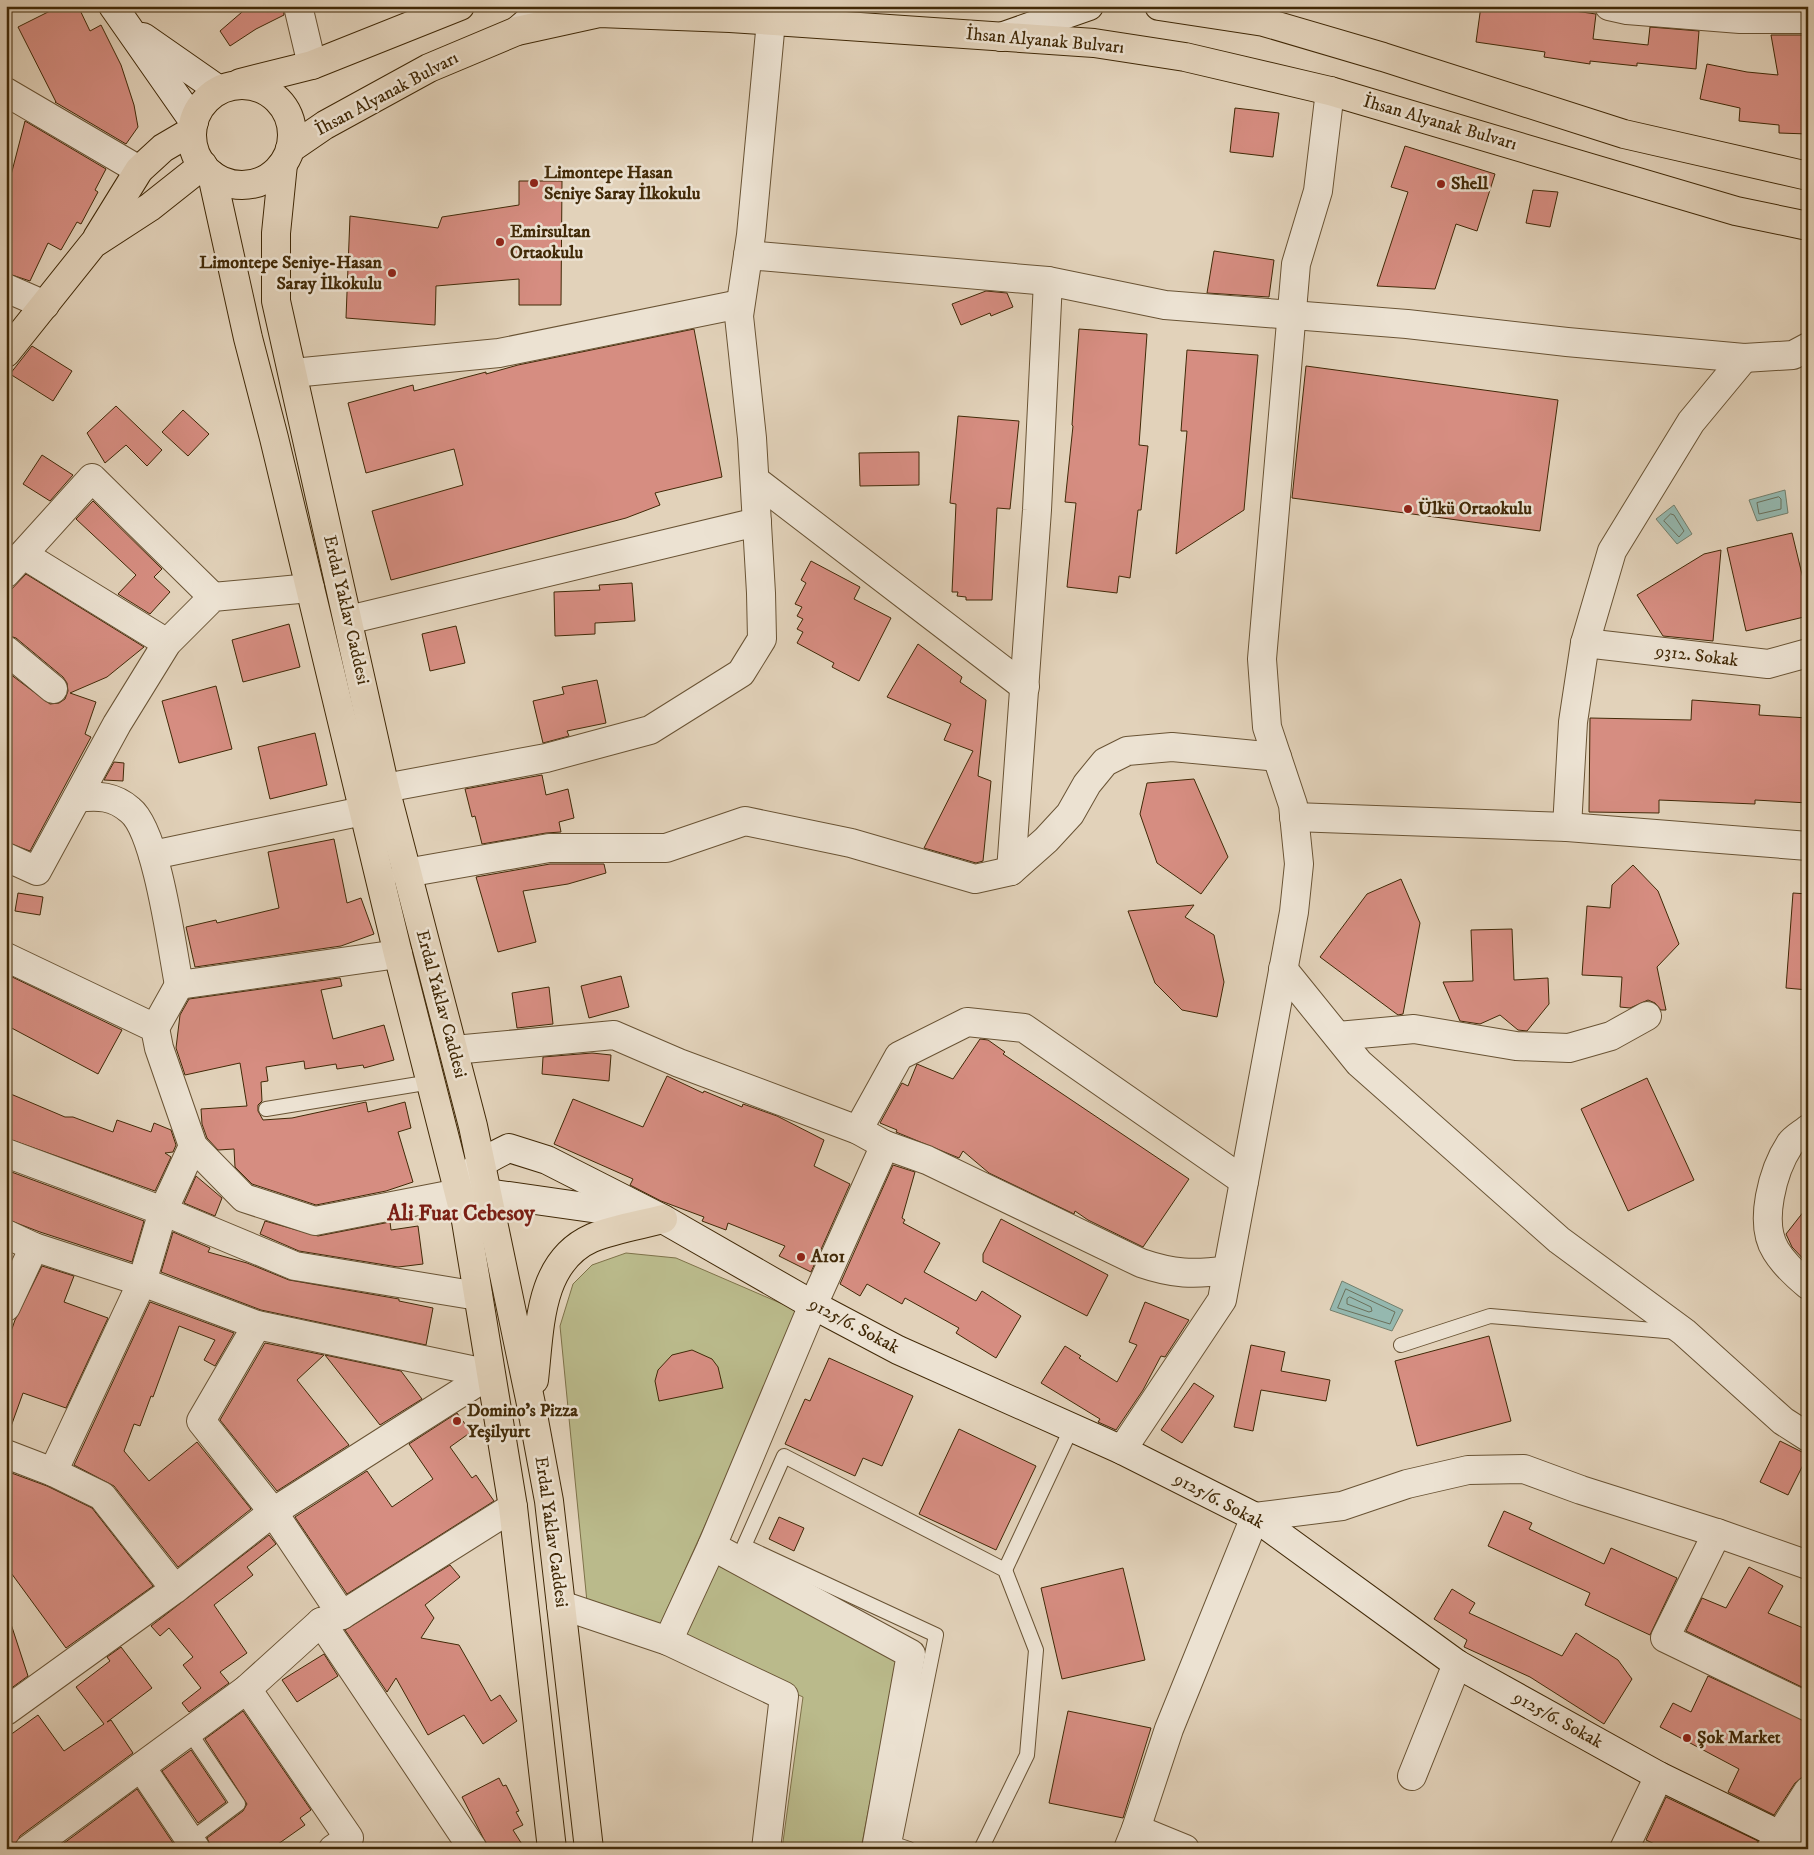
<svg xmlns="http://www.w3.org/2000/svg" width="1814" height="1855" viewBox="0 0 1814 1855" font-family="'IM FELL DW Pica',serif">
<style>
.green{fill:#baba8b;stroke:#7e7249}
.water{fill:#95b8af;stroke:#737f6c}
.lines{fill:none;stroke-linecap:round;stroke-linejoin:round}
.shore{stroke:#6b705b;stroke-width:1}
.building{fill:#d68d81;stroke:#412907}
.lane-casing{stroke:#695334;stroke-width:16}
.street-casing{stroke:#695334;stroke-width:30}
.secondary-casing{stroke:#412907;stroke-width:30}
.primary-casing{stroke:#412907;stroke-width:30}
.lane{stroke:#ece2d2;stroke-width:14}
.street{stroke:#ece2d2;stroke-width:28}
.secondary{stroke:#ece2d2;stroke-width:28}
.primary{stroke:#e2d2ba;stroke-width:28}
.poi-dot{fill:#8f2418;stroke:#ece2d2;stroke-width:2}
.labels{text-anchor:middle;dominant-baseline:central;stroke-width:5;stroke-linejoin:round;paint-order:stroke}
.street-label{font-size:18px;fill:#412907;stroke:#ece2d2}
.poi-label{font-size:18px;font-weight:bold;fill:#412907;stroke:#ece2d2;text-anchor:start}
.district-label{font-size:22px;font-weight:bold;fill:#7a1f14;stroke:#ece2d2}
</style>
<rect width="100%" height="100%" fill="#e2d2ba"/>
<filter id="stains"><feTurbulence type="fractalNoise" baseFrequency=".004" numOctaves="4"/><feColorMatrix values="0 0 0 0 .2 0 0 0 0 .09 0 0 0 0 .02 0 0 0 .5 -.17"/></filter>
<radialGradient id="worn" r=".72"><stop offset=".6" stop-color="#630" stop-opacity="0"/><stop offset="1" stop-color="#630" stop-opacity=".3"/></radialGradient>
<g class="green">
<path d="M626,1253L676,1258L801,1312L660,1625L587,1602L560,1326L573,1284L592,1265Z"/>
<path d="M717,1565L897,1660L861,1849H782L803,1697L683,1642Z"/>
</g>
<g class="water">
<path d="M1785,490L1788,513L1757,521L1749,500Z"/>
<path d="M1674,505L1692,534L1677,544L1656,519Z"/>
<path d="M1342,1281L1403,1310L1392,1331L1330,1310Z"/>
</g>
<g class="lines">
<g class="shore">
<path d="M1779,497L1781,499V509L1759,514L1757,503Z"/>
<path d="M1671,514L1674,515L1684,531L1679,537L1664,521Z"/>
<path d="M1346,1289L1395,1312L1390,1324L1338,1308Z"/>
<path d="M1350,1297L1371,1307L1372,1311L1369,1312L1347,1304V1299Z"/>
</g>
</g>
<g class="building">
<path d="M60,6H78L90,31L101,25L121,65L134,105L138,127L126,144L55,102H56L18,27Z"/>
<path d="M249,6H283L284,15L256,29L230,46L220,31Z"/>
<path d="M1481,6H1539L1596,14L1593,39L1648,45L1650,27L1699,31L1696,69L1637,63V66L1590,61V64L1544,57L1545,52L1476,42Z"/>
<path d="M1771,35H1808V134L1779,133V125L1739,121L1740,108L1700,99L1707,64L1747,72L1778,75Z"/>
<path d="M1235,108L1279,113L1273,157L1230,152Z"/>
<path d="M25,121L106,169L95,190L98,192L81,224L77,222L61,250L48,243L30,281L6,273V177L10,179Z"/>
<path d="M1405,146L1495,174L1477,231L1456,224L1435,289L1377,286L1408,192L1391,187Z"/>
<path d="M519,181H562L561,305H519V279L436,286L435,325L346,318L350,216L438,228L442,217L519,205Z"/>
<path d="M1533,190L1558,192L1550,227L1526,223Z"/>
<path d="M1214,251L1274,260L1269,297L1207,293Z"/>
<path d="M986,291L1007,293L1013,307L991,316L990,313L961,325L952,304Z"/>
<path d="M694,329L722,477L655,493L660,505L626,518L391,580L372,511L463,485L454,449L366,473L348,403L413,385L414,391L486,372V374L518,365Z"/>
<path d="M1079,329L1147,334L1139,445L1148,446L1141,510H1138L1130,578L1119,576L1117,593L1067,587L1076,503L1065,502L1073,426L1072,425Z"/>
<path d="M32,346L72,371L53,401L10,374Z"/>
<path d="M1187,350L1258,355L1244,510L1176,554L1187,431H1181Z"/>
<path d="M1306,366L1558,400L1540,531L1292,498Z"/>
<path d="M116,406L162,450L147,466L126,445L105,463L87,433Z"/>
<path d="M183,410L209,434L188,456L162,432Z"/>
<path d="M958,416L1019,421L1010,509L997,508L992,600H966V597L957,596L958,592H952L956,504L950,503Z"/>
<path d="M919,452V485L860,486L859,453Z"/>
<path d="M42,455L73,475L50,501L23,484Z"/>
<path d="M93,501L162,569L154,577L170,592L150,614L118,594L136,575L76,519Z"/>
<path d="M1792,533L1808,599V616L1746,631L1727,548Z"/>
<path d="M1721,550L1713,641L1663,636L1637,595L1704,554Z"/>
<path d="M811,561L860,587L854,599L891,618L859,681L832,667L834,663L797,643L803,632L797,629L803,619L797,616L802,607L795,604L806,583L801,580Z"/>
<path d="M26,574L144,647L107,677L70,693L96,702L85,734L91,737L30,851L6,842V671L50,704L59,703L65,699L68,691L67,683L63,677L16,638L6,635V595Z"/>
<path d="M632,583L635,621L595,623V634L555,636L554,592L600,590L599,585Z"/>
<path d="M289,624L300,667L243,682L232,640Z"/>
<path d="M456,626L465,663L430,671L422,634Z"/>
<path d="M918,644L962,677L960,682L986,700L978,776L991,781L983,861L976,863L924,848L973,751L944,740L951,724L887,697Z"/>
<path d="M597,680L606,723L567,731L569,736L543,743L533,701L564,694L562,687Z"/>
<path d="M216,686L232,749L179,763L162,701Z"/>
<path d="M1692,700L1760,705L1759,715L1808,718V803L1755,800V804L1659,800V813L1589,812L1590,718L1691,720Z"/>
<path d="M315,733L327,785L270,799L258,747Z"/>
<path d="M114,762L124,763L123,781L104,780Z"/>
<path d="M542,775L546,795L568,789L574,818L559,822L561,832L546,833L482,844L475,816L472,817L465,789Z"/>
<path d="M1194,779L1228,857L1201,894L1157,863L1140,814L1147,783Z"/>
<path d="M334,839L347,903L361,898L374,934L341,946L195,967L186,927L216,920L217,923L279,908L268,852Z"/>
<path d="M550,864H604L606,873L568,884L523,891L536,942L498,952L476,877Z"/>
<path d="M1633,865L1658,891L1679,944L1657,967L1666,1010H1661L1655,1003L1648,1000L1630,1008L1620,1007L1622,977L1582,975L1587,906L1610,908L1612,885Z"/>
<path d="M1401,879L1420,923L1403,1014L1398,1015L1320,957L1367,894Z"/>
<path d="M18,893L43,897L40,915L15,911Z"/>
<path d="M1793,893L1808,894V990L1786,988Z"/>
<path d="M1194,905L1185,917L1214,935L1224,982L1217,1017L1182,1010L1155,983L1128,911Z"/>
<path d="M1512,929L1514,980L1548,978L1549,1004L1527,1031L1518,1030L1500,1015L1480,1024L1460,1021L1443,982L1473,981L1471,930Z"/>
<path d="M6,974L122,1030L98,1074L6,1025Z"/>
<path d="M621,976L629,1007L589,1018L581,986Z"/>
<path d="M340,978L342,986L321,990L333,1039L384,1025L394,1060L364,1068L363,1065L337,1069L336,1064L305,1069L304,1061L266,1067L268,1081L261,1082L262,1101L258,1105V1111L263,1120L292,1118L366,1102L368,1112L405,1102L411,1128L398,1132L413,1182L386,1191L316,1205L252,1184L235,1167L234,1149L218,1150L207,1138L202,1124L201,1109L247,1106L240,1063L185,1075L176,1048L180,1015L189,999Z"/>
<path d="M549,987L553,1024L517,1028L512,993Z"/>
<path d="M980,1039L988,1040L1005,1052L1003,1054L1189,1179L1143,1247L1088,1220L1075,1211L1074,1214L989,1173L963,1151L959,1158L896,1132L897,1130L880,1123L902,1083L908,1086L917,1064L953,1079Z"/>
<path d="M592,1053L611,1055L609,1081L542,1074L543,1057Z"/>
<path d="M667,1076L703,1093L704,1091L742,1107L743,1104L777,1116L824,1140L814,1166L850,1184L811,1272L779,1256L785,1246L728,1223L726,1230L702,1221L704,1217L661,1201L630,1185L633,1179L554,1144L573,1099L643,1127Z"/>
<path d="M1647,1078L1694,1180L1628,1211L1581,1109Z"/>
<path d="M6,1092L65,1117H73L113,1132L117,1120L151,1132L154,1123L171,1130L176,1145L173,1152L165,1153L171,1157L155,1191L6,1138Z"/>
<path d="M893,1165L915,1172L902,1218L905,1220L903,1223L940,1243L924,1272L976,1301L982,1291L1021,1316L996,1358L956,1333L959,1328L905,1298L902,1304L867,1284L860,1296L840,1284Z"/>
<path d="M6,1170L144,1221L132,1262L40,1232L6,1219Z"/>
<path d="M196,1176L222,1198L215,1216L184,1203Z"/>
<path d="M1808,1206V1264L1792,1247L1786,1234Z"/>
<path d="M1001,1219L1108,1275L1087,1316L983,1262V1254Z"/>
<path d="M265,1221L318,1236L390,1222L391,1230L418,1226L423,1264L398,1267L299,1251L260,1234Z"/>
<path d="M173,1232L210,1248L208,1252L247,1263L289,1280L399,1299V1301L433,1308L426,1345L261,1310L161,1272Z"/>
<path d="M42,1266L74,1276L64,1302L108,1318L66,1408L23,1393L9,1432H6V1346L15,1320Z"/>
<path d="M150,1302L234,1333L215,1366L204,1360L215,1340L179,1326L153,1397L151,1396L140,1426L134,1424L124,1451L149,1481L197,1442L251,1509L178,1567L114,1486L74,1465Z"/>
<path d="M1145,1302L1189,1320L1165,1357L1161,1356L1143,1390L1116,1430L1098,1422L1100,1419L1041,1383L1065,1346L1081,1356L1079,1358L1117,1382L1137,1345L1129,1342Z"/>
<path d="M1489,1336L1511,1421L1417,1446L1395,1361Z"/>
<path d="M265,1343L324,1355L297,1380L349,1445L277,1491L220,1420Z"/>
<path d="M1251,1345L1285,1352L1281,1371L1330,1380L1326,1401L1261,1390L1253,1431L1234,1427Z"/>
<path d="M692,1350L712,1359L718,1367L723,1388L659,1401L655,1381L658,1370L672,1355Z"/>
<path d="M325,1355L401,1371L422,1399L380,1425Z"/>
<path d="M829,1358L913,1396L882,1466L863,1458L855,1476L785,1444L805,1399L810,1401Z"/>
<path d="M1194,1383L1214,1396L1182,1443L1161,1430Z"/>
<path d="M457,1413L471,1432L450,1447L472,1478L476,1475L494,1501L347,1594L295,1517L367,1471L392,1507L433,1479L409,1444Z"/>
<path d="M959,1429L1036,1466L996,1550L919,1514Z"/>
<path d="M1780,1441L1808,1455L1788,1495L1760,1482Z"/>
<path d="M6,1471L47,1486L92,1508L153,1586L66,1648L6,1566Z"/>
<path d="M1504,1511L1532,1523L1529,1529L1604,1564L1611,1548L1677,1578L1650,1635L1585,1605L1590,1593L1488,1546Z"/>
<path d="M779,1517L804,1528L794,1551L769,1539Z"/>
<path d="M269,1535L276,1544L247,1567L253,1575L214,1605L247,1653L220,1672L229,1683L189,1712L182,1703L201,1688L183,1665L193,1657L169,1628L160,1636L151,1626Z"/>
<path d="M450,1565L460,1577L425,1605L434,1618L421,1638L459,1645L491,1701L500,1695L517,1721L483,1744L464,1715L428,1735L396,1678L387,1692L345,1630Z"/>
<path d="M1749,1567L1783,1586L1768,1613L1808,1630V1690L1686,1631L1702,1598L1726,1608Z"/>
<path d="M1123,1568L1145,1660L1062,1679L1041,1588Z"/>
<path d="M1452,1589L1475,1603L1469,1613L1562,1656L1576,1633L1618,1660L1632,1679L1604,1724L1530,1677L1464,1647L1467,1640L1434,1619Z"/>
<path d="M10,1621L28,1676L6,1692V1622Z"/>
<path d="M121,1647L152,1688L107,1722L111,1720L133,1753L20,1836L14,1849H6V1738L38,1715L64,1751L104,1724L76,1687L110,1661L107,1657Z"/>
<path d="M324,1654L338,1676L297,1702L282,1680Z"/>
<path d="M1708,1676L1808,1722V1772L1806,1776L1795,1783L1774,1815L1728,1792L1739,1769L1660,1727L1673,1703L1691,1712Z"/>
<path d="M243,1711L311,1810L300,1818L305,1825L271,1849H212L207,1838L243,1811L247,1804L205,1739Z"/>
<path d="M1068,1711L1151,1728L1123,1818L1049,1803Z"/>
<path d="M191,1750L226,1802L198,1823L162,1771Z"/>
<path d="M499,1778L503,1786L506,1785L519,1811L516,1812L523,1825L513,1830L525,1849H489L462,1797Z"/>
<path d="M137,1789L177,1849H56Z"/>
<path d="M1666,1797L1758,1841L1755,1849H1665L1646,1840Z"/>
</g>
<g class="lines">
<defs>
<g id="lane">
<path d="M266,1109L431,1082"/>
<path d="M1401,1345L1490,1316L1677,1332"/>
<path d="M1005,1570L1072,1427"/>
<path d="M188,1730L238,1804L190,1840"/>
<path d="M909,1849L894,1844L936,1635L744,1546L784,1456L1005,1570L1036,1650L1027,1755L981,1849"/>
</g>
<g id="street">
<path d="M298,6L312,65"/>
<path d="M1609,6L1627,10L1740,19H1808"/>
<path d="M6,92L139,170"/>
<path d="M748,255L1048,281L1165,305L1407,324L1567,342L1744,358L1793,355L1808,347"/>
<path d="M6,288L45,305"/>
<path d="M293,373L499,353L740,304"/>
<path d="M755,480L1025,687"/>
<path d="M24,555L167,643"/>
<path d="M6,573L92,478L213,597"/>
<path d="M348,620L757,522"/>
<path d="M1585,643L1768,664L1808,653"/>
<path d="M6,650L53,689"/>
<path d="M385,788L546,758L650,730L741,673L762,639L761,593L752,438L739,316L751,235L771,21"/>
<path d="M77,798C98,795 114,796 130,810C157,831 172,949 179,985L398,954"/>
<path d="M1294,817L1567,827L1808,846"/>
<path d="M1567,827L1573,722L1585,643L1612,551L1691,422L1744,358"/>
<path d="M153,855L363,811"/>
<path d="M6,857L37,871L117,724L167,643L213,597L310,588"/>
<path d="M1011,871L1037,510L1048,281"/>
<path d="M406,873L549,848H666L745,821L851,843L975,879L1011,871L1046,840L1070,814L1087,784L1105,762L1127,751L1172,747L1277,757"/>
<path d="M6,957L155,1028L159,1048L193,1146L244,1198L315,1221L459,1193"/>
<path d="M1283,969L1359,1063L1559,1240L1684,1332L1783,1421L1808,1437"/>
<path d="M155,1028L179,985"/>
<path d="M1338,1036L1414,1029L1516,1046L1569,1048L1611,1036L1647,1016"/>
<path d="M454,1050L614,1035L679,1063L858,1130L885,1145L927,1160L1141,1263C1173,1274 1194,1275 1227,1270"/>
<path d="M1808,1129C1802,1134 1794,1138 1790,1144C1773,1170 1758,1223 1776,1251C1784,1264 1796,1275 1808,1285"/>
<path d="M858,1130L899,1056L967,1022L1024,1028L1244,1181"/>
<path d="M6,1153L163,1211L295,1266L478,1296"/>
<path d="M6,1234L34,1247L142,1282L257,1325L490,1374"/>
<path d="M6,1307L34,1247"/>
<path d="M257,1325L201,1421L273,1512L342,1615"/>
<path d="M1122,1450L1222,1300L1294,912L1299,864L1293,805L1267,727L1262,659L1296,264L1318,191L1330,91"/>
<path d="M6,1454L53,1472L102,1496L175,1589"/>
<path d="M53,1472L142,1282L163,1211L193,1146"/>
<path d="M1717,1533L1665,1638L1808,1707"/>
<path d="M561,1605L668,1641L712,1546"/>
<path d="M321,1622L473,1849"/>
<path d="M668,1641L784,1696L766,1849"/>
<path d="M247,1689L349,1838L333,1849"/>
<path d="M6,1711L175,1589L273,1512L490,1374"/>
<path d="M141,1767L196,1849"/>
<path d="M1412,1776L1457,1664"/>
<path d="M1136,1829L1185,1849"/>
<path d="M29,1849L247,1689L321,1622L342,1615L513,1507"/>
<path d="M876,1849L911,1654L712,1546L813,1305L885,1145"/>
<path d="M1128,1849L1136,1829L1169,1729L1255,1517L1342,1506L1407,1484L1468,1470L1524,1469L1581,1490L1717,1533L1808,1565"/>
<path d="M1624,1849L1659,1776"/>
<path d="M1771,1849L1808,1791"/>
</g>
<g id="secondary">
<path d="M113,6L194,122"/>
<path d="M517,31L546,6"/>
<path d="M143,37L219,90"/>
<path d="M1001,37L1089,6"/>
<path d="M472,1174L487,1193L641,1215"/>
<path d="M466,1217C471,1170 464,1170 509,1148L547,1160L663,1219L813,1305L898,1350L1122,1450L1255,1517L1457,1664L1659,1776L1780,1835L1808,1843"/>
</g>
<g id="primary">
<path d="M1159,6L1264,22L1383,57L1624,134L1808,176"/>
<path d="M240,83L312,65L460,6"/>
<circle cx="242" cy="135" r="50"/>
<path d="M290,149L325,125L429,68L517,31L599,13L730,18L1094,43L1185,57L1330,91L1736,211L1808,226"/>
<path d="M283,164L276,233V301L385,788L473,1126L531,1404L549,1501L589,1849"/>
<path d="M212,175L248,338L274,438L398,954L466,1221L513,1507L552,1849"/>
<path d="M97,238L139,170L163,148L192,131"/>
<path d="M6,353L93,244L150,207L203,165"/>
<path d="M534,1380C540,1329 538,1262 592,1238C614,1229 640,1225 663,1219"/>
</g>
</defs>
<use href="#lane" class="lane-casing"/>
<use href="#street" class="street-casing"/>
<use href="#secondary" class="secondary-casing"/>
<use href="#primary" class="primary-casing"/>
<use href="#lane" class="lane"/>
<use href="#street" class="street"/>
<use href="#secondary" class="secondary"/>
<use href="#primary" class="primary"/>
</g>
<g class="poi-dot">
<circle cx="534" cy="183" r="5"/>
<circle cx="1441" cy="184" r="5"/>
<circle cx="500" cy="242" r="5"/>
<circle cx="392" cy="273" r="5"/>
<circle cx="1408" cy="509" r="5"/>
<circle cx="801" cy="1257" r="5"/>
<circle cx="457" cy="1421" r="5"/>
<circle cx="1687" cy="1738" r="5"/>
</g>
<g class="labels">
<g class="street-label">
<text transform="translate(1045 41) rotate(5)">İhsan Alyanak Bulvarı</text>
<text transform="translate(387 94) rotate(-28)">İhsan Alyanak Bulvarı</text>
<text transform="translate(1440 123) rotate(16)">İhsan Alyanak Bulvarı</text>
<text transform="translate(346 610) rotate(77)">Erdal Yaklav Caddesi</text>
<text transform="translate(1697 656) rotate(7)">9312. Sokak</text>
<text transform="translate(441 1004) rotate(75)">Erdal Yaklav Caddesi</text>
<text transform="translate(854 1326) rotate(28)">9125/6. Sokak</text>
<text transform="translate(1219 1501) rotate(28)">9125/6. Sokak</text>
<text transform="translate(551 1532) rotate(82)">Erdal Yaklav Caddesi</text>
<text transform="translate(1558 1720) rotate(29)">9125/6. Sokak</text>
</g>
<g class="poi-label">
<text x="544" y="173">Limontepe Hasan<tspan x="544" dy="21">Seniye Saray İlkokulu</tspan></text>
<text x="1451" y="184">Shell</text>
<text x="510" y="232">Emirsultan<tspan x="510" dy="21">Ortaokulu</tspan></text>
<text x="382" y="263" text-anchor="end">Limontepe Seniye-Hasan<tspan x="382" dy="21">Saray İlkokulu</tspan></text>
<text x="1418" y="509">Ülkü Ortaokulu</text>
<text x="811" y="1257">A101</text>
<text x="467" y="1411">Domino's Pizza<tspan x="467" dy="21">Yeşilyurt</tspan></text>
<text x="1697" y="1738">Şok Market</text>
</g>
<g class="district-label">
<text x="461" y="1213">Ali Fuat Cebesoy</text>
</g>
</g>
<rect width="1814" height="1855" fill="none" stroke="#e2d2ba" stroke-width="25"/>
<rect x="8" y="8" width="1799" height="1840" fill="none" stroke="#412907" stroke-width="2.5"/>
<rect x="12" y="12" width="1789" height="1830" fill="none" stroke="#412907"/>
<rect width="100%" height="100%" filter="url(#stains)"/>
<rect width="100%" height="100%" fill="url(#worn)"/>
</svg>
